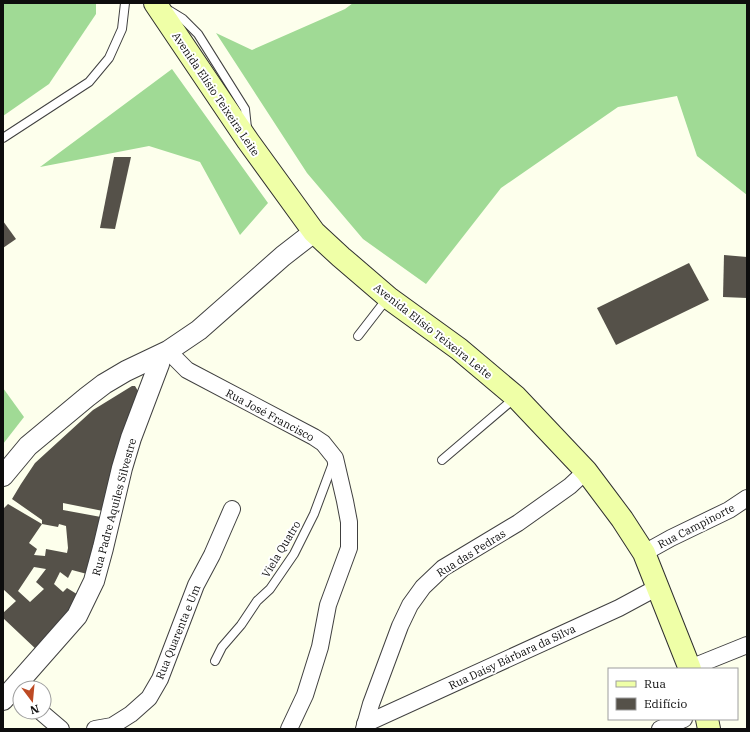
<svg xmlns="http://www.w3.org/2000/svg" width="750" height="732" viewBox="0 0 750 732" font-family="'IBM Plex Serif',serif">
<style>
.forest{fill:#a0da95}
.building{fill:#555149;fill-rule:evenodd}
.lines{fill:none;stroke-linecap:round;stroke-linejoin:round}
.service-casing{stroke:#404040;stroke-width:10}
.minor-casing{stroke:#404040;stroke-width:18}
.tertiary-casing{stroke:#404040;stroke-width:22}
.secondary-casing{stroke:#2f2f2f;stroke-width:24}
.service{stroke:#fff;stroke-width:8}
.minor{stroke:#fff;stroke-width:16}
.tertiary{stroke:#fff;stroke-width:20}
.secondary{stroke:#efffa7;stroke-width:22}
.labels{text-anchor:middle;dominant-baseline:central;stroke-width:4;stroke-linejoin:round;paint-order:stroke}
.street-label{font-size:11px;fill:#0d0d0d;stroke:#fff}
</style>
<rect width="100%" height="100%" fill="#fdffec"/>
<g class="forest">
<path d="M3,3H96V14L49,84L3,116Z"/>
<path d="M353,3H747V195L697,156L677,96L618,107L501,188L426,284L363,239L307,173L216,33L252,50L345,9Z"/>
<path d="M172,69L268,203L240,235L200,162L149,146L40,167Z"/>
<path d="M3,388L24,417L3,444Z"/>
</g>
<g class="building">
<path d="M114,157H131L115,229L100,228Z"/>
<path d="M3,221L16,239L3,248Z"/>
<path d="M724,255L747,257V298L723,297Z"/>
<path d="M689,263L709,300L616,345L597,308Z"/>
<path d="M132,386H135L141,396L103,511L63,503V510L101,517L87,574L72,570L68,578L60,572L54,584L63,592L67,588L80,596L38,651L3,618V613L16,601L3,589V509L8,504L42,524V520L12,499L21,484L35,463L93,410ZM42,524L58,527L59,524L66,526L68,548L67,553L46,549L45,556L34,555L37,549L29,543ZM34,567L46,569L36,582L44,589L30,602L18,591Z"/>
</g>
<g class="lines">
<defs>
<g id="service">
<path d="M166,11H170L183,19L198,34L245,109L247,128"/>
<path d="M3,138L89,82L109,58L122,29L125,3"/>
<path d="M358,336L382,305L390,299"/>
<path d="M442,460L516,397"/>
<path d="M215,661L222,647L241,625L257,601L270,589L294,554L314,514L333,463"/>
</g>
<g id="minor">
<path d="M168,351L187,370L314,437L323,443L335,458L345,501L349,522V548L328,605L320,647L305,695L289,729"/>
<path d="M644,553L671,538L729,510L747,498"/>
<path d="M690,668L747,645"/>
<path d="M41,712L61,729"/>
<path d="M365,724L619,608L658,587"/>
<path d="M95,729L112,726L131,714L149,698L160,679L196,585L212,555L232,509"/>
<path d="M364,729L371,704L400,626L410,605L423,587L443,568L518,523L570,486L586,471"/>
<path d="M660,729L684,719"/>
</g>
<g id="tertiary">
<path d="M3,476L28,446L87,397L104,384L126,371L168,351L199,330L283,256L314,232"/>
<path d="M3,700L77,616L94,581L103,548L122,468L131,438L159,364L161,355"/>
</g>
<g id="secondary">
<path d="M155,3L248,141L314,232L341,257L390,299L459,349L516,397L586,471L622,519L644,553L690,669"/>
<path d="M707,719L709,729"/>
</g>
</defs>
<use href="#service" class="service-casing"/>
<use href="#minor" class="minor-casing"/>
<use href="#tertiary" class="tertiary-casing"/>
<use href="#secondary" class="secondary-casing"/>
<use href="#service" class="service"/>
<use href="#minor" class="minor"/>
<use href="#tertiary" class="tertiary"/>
<use href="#secondary" class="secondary"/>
</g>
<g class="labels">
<g class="street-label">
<text transform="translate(216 94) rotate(56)">Avenida Elísio Teixeira Leite</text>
<text transform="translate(433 331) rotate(38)">Avenida Elísio Teixeira Leite</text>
<text transform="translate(270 415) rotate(28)">Rua José Francisco</text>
<text transform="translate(114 507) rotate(-75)">Rua Padre Aquiles Silvestre</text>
<text transform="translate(696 526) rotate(-27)">Rua Campinorte</text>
<text transform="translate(281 549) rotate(-59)">Viela Quatro</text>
<text transform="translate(471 553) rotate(-32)">Rua das Pedras</text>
<text transform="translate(178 632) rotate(-68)">Rua Quarenta e Um</text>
<text transform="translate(512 657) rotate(-25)">Rua Daisy Bárbara da Silva</text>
</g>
</g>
<rect width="750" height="732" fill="none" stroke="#0d0d0d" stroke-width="8"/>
<rect x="608" y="668" width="130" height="52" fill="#ffffff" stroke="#9e9e9e"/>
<rect x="616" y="681" width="20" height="6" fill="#efffa7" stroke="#9e9e9e"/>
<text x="644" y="688" font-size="12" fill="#0d0d0d">Rua</text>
<rect x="616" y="698" width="20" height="12" fill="#555149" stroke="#9e9e9e"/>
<text x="644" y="708" font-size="12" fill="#0d0d0d">Edifício</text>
<g transform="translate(32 700) rotate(164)"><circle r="19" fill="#ffffff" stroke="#9e9e9e"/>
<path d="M0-3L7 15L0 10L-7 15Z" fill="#bd4a24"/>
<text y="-6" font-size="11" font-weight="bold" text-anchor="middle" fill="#0d0d0d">N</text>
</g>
</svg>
